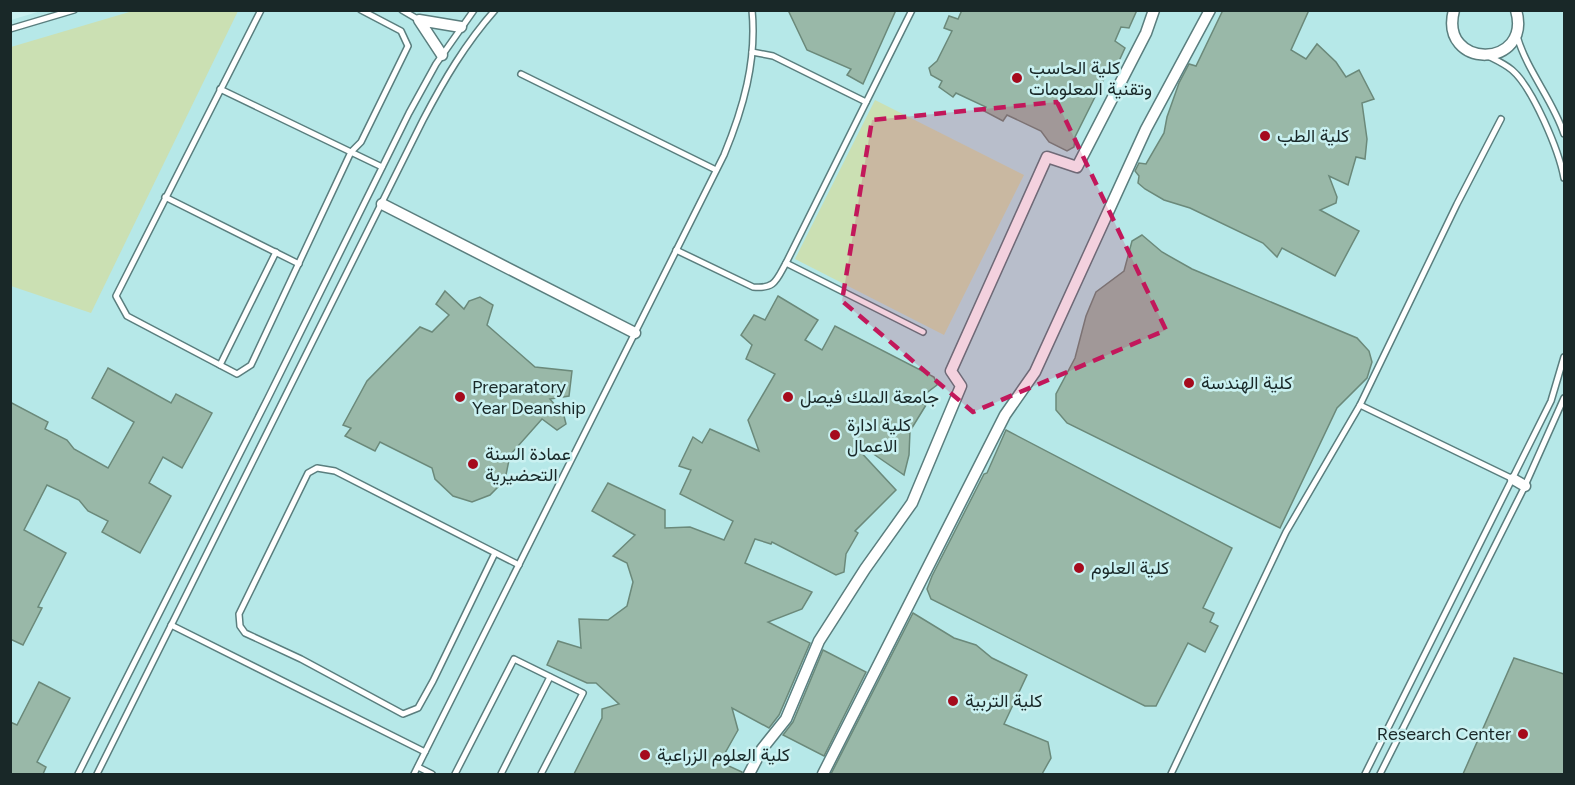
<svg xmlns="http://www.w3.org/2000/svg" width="1575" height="785" viewBox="0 0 1575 785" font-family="Figtree,Vazirmatn,sans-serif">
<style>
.built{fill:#b6e8e8}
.green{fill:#cbe0b3}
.building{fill:#99b8a8;stroke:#6b897a;stroke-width:1.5}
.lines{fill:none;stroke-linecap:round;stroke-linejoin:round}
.lane-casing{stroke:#5a7e7e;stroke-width:8}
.street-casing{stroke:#5a7e7e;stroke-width:13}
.lane{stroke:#fff;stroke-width:5}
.street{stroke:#fff;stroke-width:10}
.marked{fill:#c2185b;fill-opacity:0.2;stroke:#c2185b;stroke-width:4.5;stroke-dasharray:12 8;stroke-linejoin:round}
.poi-dot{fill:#a50b1d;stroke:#caf1f1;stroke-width:2}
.labels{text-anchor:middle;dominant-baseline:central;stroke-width:5;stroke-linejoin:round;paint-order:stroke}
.poi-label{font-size:18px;fill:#192828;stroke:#caf1f1;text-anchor:start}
</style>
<rect width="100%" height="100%" fill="#caf1f1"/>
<path class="built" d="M44,10L1564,11V774H11V20Z"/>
<g class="green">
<path d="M136,10L238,11L91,313L11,286V47Z"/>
<path d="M875,100L1024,175L944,335L795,259Z"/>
</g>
<g class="building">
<path d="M788,10H896L863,84L847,75L851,69L807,50Z"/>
<path d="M962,10H1137L1129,28L1121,27L1115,41L1125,48L1113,74L1108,71L1075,137L1074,147L1067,151L1049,142L1041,131L1007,115L1003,121L984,111L986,107L956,93L953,97L939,87L942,81L931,75L929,68L937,61L952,31L944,28L949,16L958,19Z"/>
<path d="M1223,10H1309L1291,50L1306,59L1317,44L1336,62L1346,77L1359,70L1374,99L1362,103L1367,139L1365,159L1356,157L1348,185L1329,176L1337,197L1336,203L1320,210L1359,231L1335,276L1282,248L1277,257L1263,243L1190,208L1164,200L1145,189L1138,183L1139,176L1135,171L1139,163L1146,164L1164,133L1167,117L1179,83L1189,64L1196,66Z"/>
<path d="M1142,235L1162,252L1192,269L1357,338L1369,351L1372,362L1367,378L1337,408L1280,528L1067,423L1056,410V394L1075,358L1086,316L1096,292L1124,271L1132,241Z"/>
<path d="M445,291L464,309L469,301L480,297L493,305L487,325L535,367L572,371L569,396L550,399L564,416L566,424L557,430L542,419L510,455L505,480L490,495L472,502L453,496L435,479L432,468L380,442L375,451L345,436L351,428L343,425L367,381L420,327L432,332L449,315L436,304Z"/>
<path d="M778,296L818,320L805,340L822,350L835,326L934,377L937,385L916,401L926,405L910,431L909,455L904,475L859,444L857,448L896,490L855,531L858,533L846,554L844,572L836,575L772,542L771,544L755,539L745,563L812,592L802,609L768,622L810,643L779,715L769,728L732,708L738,730L720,762L742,772V774H574L602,718V709L619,704L596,683H587L547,665L558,641L581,648L579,619L608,620L627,606L633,582L627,563L613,556L635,535L592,511L608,483L665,510V528L690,527L724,540L733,521L680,494L691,470L679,466L693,437L702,443L710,429L759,451L748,420L775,374L746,359L752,345L741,335L754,315L765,320Z"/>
<path d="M108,368L171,403L176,394L212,413L182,468L163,457L149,483L171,496L140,553L102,532L108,521L88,511L79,500L47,485L24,530L66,553L38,607L42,608L23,645L10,639V402L48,422L45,429L67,440L74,449L108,468L134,422L92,398Z"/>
<path d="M1006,430L1232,548L1203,608L1214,613L1210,622L1218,626L1205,652L1188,643L1156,706H1145L931,599L927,589L932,576L984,474L987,473Z"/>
<path d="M913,613L954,638L976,645L992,658L1027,675L1004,724L1048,742L1051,758L1042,774H831Z"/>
<path d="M823,650L866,672L824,756L783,735L793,722Z"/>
<path d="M1514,658L1564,674V774H1463Z"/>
<path d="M39,682L70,698L37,762L46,767L43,774H10V722L17,725Z"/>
</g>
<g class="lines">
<defs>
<g id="lane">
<path d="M261,10L116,296L127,316L237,374L251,365L351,152L361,142L408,46L401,31L361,10"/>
<path d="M402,10L419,20"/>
<path d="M10,29L74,10"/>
<path d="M1517,36C1527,71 1553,100 1564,134"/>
<path d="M752,52L773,56L866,102"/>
<path d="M1488,56C1496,60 1505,64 1512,70C1533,88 1559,151 1564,178"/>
<path d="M521,74L716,170"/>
<path d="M220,89L382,167"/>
<path d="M165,197L299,264"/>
<path d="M676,250L753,287C775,289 776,281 786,263L912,10"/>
<path d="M786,263L923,332"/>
<path d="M220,365L276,252"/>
<path d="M1360,405L1513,479"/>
<path d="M495,553L433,681L418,708L403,714L301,659L245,633L240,626L239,614L308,473L317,468L335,471L519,565"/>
<path d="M171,625L425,752"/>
<path d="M418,767L432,774"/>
<path d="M78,774L268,398L409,113L436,64L474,10"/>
<path d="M97,774L423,120C444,80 465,44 495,10"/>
<path d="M414,774L724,155C743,109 757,61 752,10"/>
<path d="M455,774L514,659L583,693L541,774"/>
<path d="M501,774L550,677"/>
<path d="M1171,774L1286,532L1360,405L1457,204L1501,119"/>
<path d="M1365,774L1551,401L1564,357"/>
<path d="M1380,774L1523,490L1564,398"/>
</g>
<g id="street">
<path d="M1454,10C1438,70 1533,69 1516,10"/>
<path d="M442,55L419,20L461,27"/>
<path d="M382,204L635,333"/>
<path d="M1513,479L1525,486"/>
<path d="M749,774L762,749L786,719L819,641L865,569L912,503L961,386L951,371L1047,157L1077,167L1146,33L1154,10"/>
<path d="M823,774L1005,415L1035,372L1146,129L1210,10"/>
</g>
</defs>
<use href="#lane" class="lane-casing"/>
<use href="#street" class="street-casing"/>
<use href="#lane" class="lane"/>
<use href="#street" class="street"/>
</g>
<path class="marked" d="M1057,102L1166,330L973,412L842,301L872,120Z"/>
<g class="poi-dot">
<circle cx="1017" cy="78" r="6"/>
<circle cx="1265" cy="136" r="6"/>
<circle cx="1189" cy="383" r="6"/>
<circle cx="460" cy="397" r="6"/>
<circle cx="788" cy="397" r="6"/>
<circle cx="835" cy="435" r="6"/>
<circle cx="473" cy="464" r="6"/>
<circle cx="1079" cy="568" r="6"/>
<circle cx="953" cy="701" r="6"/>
<circle cx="1523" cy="734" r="6"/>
<circle cx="645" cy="755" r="6"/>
</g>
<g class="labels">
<g class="poi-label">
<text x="1029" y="68">كلية الحاسب<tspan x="1029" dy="21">وتقنية المعلومات</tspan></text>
<text x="1277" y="136">كلية الطب</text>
<text x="1201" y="383">كلية الهندسة</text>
<text x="472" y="387">Preparatory<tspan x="472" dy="21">Year Deanship</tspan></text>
<text x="800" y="397">جامعة الملك فيصل</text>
<text x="847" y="425">كلية ادارة<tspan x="847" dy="21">الاعمال</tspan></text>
<text x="485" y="454">عمادة السنة<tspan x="485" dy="21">التحضيرية</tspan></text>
<text x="1091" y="568">كلية العلوم</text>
<text x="965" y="701">كلية التربية</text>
<text x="1511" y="734" text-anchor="end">Research Center</text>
<text x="657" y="755">كلية العلوم الزراعية</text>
</g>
</g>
<rect width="1575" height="785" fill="none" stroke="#192828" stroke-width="24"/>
</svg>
